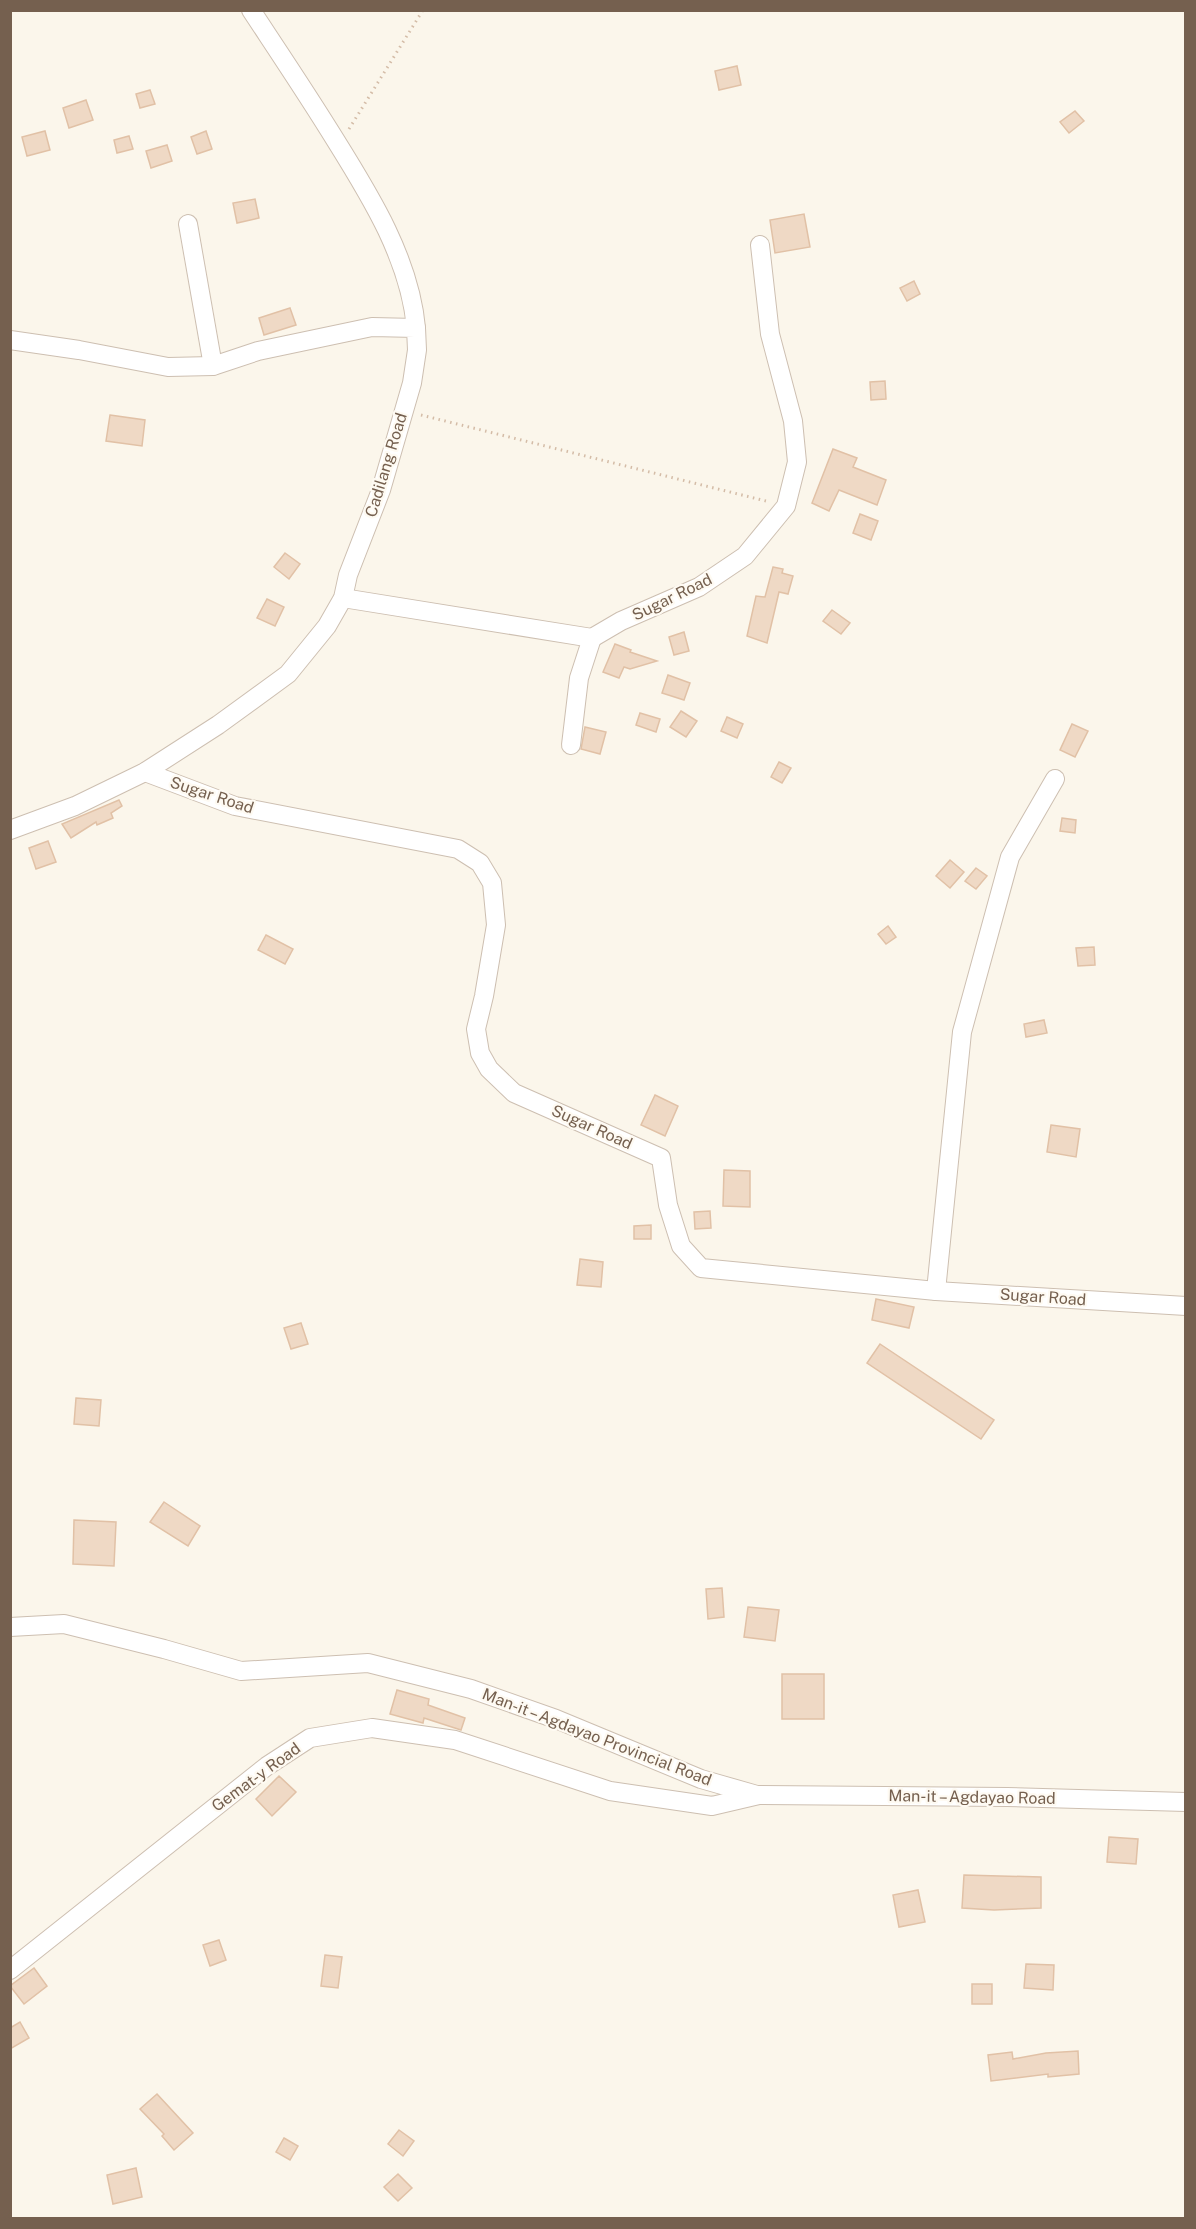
<svg xmlns="http://www.w3.org/2000/svg" width="1196" height="2229" viewBox="0 0 1196 2229" font-family="'Public Sans',sans-serif">
<style>
.building{fill:#efd9c5;stroke:#e1c1a6;stroke-width:1.5}
.lines{fill:none;stroke-linecap:round;stroke-linejoin:round}
.minor-casing{stroke:#cdbfb1;stroke-width:20}
.path{stroke:#d4bca7;stroke-width:3;stroke-dasharray:1.5 4.5;stroke-linecap:butt}
.minor{stroke:#fff;stroke-width:18}
.labels{text-anchor:middle;dominant-baseline:central;stroke-width:4.5;stroke-linejoin:round;paint-order:stroke}
.street-label{font-size:16px;fill:#75604f;stroke:#fefaf2}
</style>
<rect width="100%" height="100%" fill="#fbf6eb"/>
<g class="building">
<path d="M737,66L741,85L719,90L715,71Z"/>
<path d="M150,90L155,104L140,108L136,94Z"/>
<path d="M86,100L93,120L69,128L63,108Z"/>
<path d="M1075,111L1084,121L1069,133L1060,122Z"/>
<path d="M45,131L50,150L27,156L22,137Z"/>
<path d="M206,131L212,149L197,154L191,137Z"/>
<path d="M129,136L133,149L117,153L114,140Z"/>
<path d="M167,145L172,161L151,168L146,151Z"/>
<path d="M255,199L259,218L237,223L233,203Z"/>
<path d="M804,214L810,247L775,253L770,220Z"/>
<path d="M914,281L920,294L907,301L900,288Z"/>
<path d="M290,308L296,325L264,335L259,318Z"/>
<path d="M885,381L886,399L871,400L870,382Z"/>
<path d="M110,415L145,420L142,446L106,441Z"/>
<path d="M833,449L857,458L853,467L886,480L877,505L839,490L829,511L812,503Z"/>
<path d="M860,514L878,521L871,540L853,533Z"/>
<path d="M285,553L300,564L289,579L274,567Z"/>
<path d="M773,567L783,569L782,573L793,576L788,594L779,592L767,643L747,636L756,596L765,597Z"/>
<path d="M267,599L284,607L275,626L257,618Z"/>
<path d="M832,610L850,623L841,634L823,621Z"/>
<path d="M684,632L689,651L674,655L669,637Z"/>
<path d="M615,644L631,650L630,652L657,661L630,669L624,667L619,678L603,672Z"/>
<path d="M668,675L690,683L684,700L662,693Z"/>
<path d="M681,711L697,721L686,737L670,727Z"/>
<path d="M640,713L660,719L656,732L636,725Z"/>
<path d="M727,717L743,724L737,738L721,731Z"/>
<path d="M1072,724L1088,731L1075,757L1060,750Z"/>
<path d="M585,727L606,732L600,754L581,749Z"/>
<path d="M779,762L791,768L782,783L771,777Z"/>
<path d="M119,800L122,806L111,813L113,818L97,825L96,822L71,838L62,824Z"/>
<path d="M1062,818L1076,820L1075,833L1060,831Z"/>
<path d="M48,841L56,862L36,869L29,848Z"/>
<path d="M950,860L964,872L950,888L936,876Z"/>
<path d="M976,868L987,876L976,889L965,881Z"/>
<path d="M888,926L896,937L886,944L878,934Z"/>
<path d="M266,935L293,949L285,964L258,950Z"/>
<path d="M1094,947L1095,965L1078,966L1076,948Z"/>
<path d="M1044,1020L1047,1033L1026,1037L1024,1024Z"/>
<path d="M655,1095L678,1106L665,1136L641,1125Z"/>
<path d="M1051,1125L1080,1129L1076,1157L1047,1152Z"/>
<path d="M724,1170L750,1171V1207L723,1206Z"/>
<path d="M710,1211L711,1228L695,1229L694,1212Z"/>
<path d="M651,1225V1239H634V1226Z"/>
<path d="M580,1259L603,1262L601,1287L577,1285Z"/>
<path d="M876,1299L914,1307L909,1328L872,1320Z"/>
<path d="M301,1323L308,1344L291,1349L284,1328Z"/>
<path d="M880,1344L994,1420L981,1439L867,1363Z"/>
<path d="M76,1398L101,1400L99,1426L74,1424Z"/>
<path d="M164,1502L200,1526L188,1546L150,1522Z"/>
<path d="M74,1520L116,1522L114,1566L73,1564Z"/>
<path d="M722,1588L724,1617L708,1619L706,1589Z"/>
<path d="M748,1607L779,1610L775,1641L744,1637Z"/>
<rect x="782" y="1674" width="42" height="45"/>
<path d="M397,1690L429,1699L428,1705L465,1718L461,1730L424,1718L423,1723L390,1714Z"/>
<path d="M279,1776L296,1792L272,1816L256,1799Z"/>
<path d="M1109,1837L1138,1839L1136,1864L1107,1862Z"/>
<path d="M964,1875L1041,1877V1908L994,1910L962,1908Z"/>
<path d="M918,1890L925,1922L899,1927L893,1895Z"/>
<path d="M219,1940L226,1960L210,1966L203,1945Z"/>
<path d="M325,1955L342,1957L338,1988L321,1986Z"/>
<path d="M1026,1964L1054,1965L1053,1990L1024,1988Z"/>
<path d="M34,1968L47,1986L24,2004L10,1986Z"/>
<rect x="972" y="1984" width="20" height="20"/>
<path d="M20,2022L29,2038L10,2049V2028Z"/>
<path d="M1078,2051L1079,2074L1048,2077V2074L991,2081L988,2055L1012,2052L1013,2059L1046,2053Z"/>
<path d="M157,2094L193,2133L174,2150L162,2136L164,2134L140,2109Z"/>
<path d="M399,2130L414,2141L403,2156L388,2144Z"/>
<path d="M284,2138L298,2146L290,2160L276,2152Z"/>
<path d="M136,2168L142,2197L113,2204L107,2175Z"/>
<path d="M398,2174L412,2188L398,2201L384,2187Z"/>
</g>
<g class="lines">
<defs>
<g id="minor">
<path d="M251,10C280,54 309,97 336,141C371,197 410,260 416,328"/>
<path d="M188,224L213,366"/>
<path d="M10,340L79,350L168,367L213,366L258,351L372,327L416,328L417,350L412,383L381,490L348,575L343,598L327,626L288,674L218,725L145,772L75,806L10,830"/>
<path d="M343,598L592,638L621,621L699,587L745,556L786,506L797,462L793,421L770,334L760,245"/>
<path d="M571,745L579,678L592,638"/>
<path d="M145,772L235,806L458,849L480,863L492,883L496,925L484,996L476,1029L480,1053L489,1069L514,1093L661,1158L668,1205L681,1246L701,1268L936,1291L1186,1306"/>
<path d="M936,1291L962,1032L1010,857L1055,779"/>
<path d="M10,1627L64,1624L164,1649L241,1671L368,1663L471,1689L556,1719L701,1779L757,1795"/>
<path d="M10,1970L267,1766L310,1738L372,1728L455,1740L610,1791L712,1806L759,1795L1007,1797L1186,1802"/>
</g>
</defs>
<use href="#minor" class="minor-casing"/>
<g class="path">
<path d="M349,129L423,10"/>
<path d="M421,415L766,501"/>
</g>
<use href="#minor" class="minor"/>
</g>
<g class="labels">
<g class="street-label">
<text transform="translate(386 465) rotate(-73)">Cadilang Road</text>
<text transform="translate(672 597) rotate(-26)">Sugar Road</text>
<text transform="translate(212 795) rotate(18)">Sugar Road</text>
<text transform="translate(592 1127) rotate(24)">Sugar Road</text>
<text transform="translate(1043 1297) rotate(4)">Sugar Road</text>
<text transform="translate(597 1737) rotate(21)">Man-it – Agdayao Provincial Road</text>
<text transform="translate(256 1777) rotate(-36)">Gemat-y Road</text>
<text transform="translate(972 1797) rotate(1)">Man-it – Agdayao Road</text>
</g>
</g>
<rect width="1196" height="2229" fill="none" stroke="#75604f" stroke-width="24"/>
</svg>
